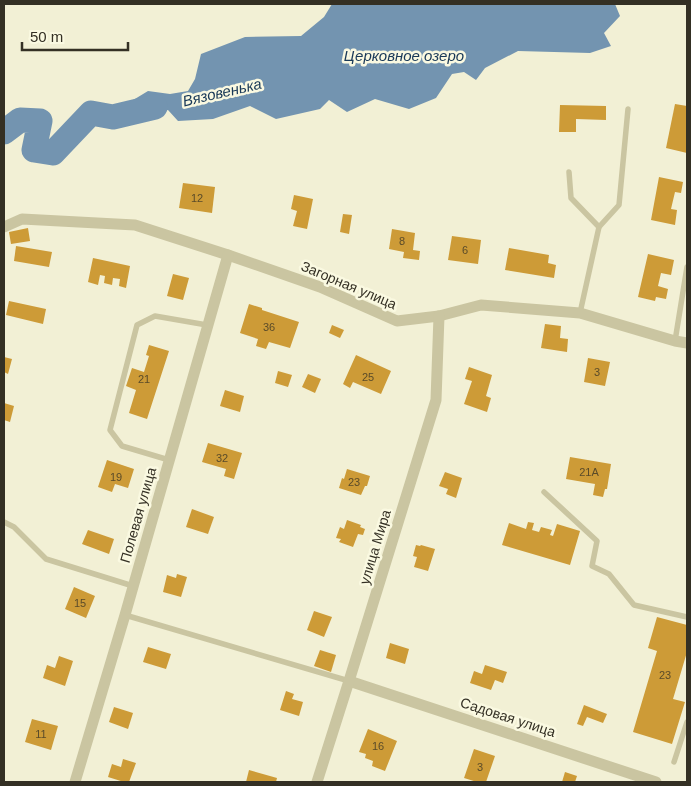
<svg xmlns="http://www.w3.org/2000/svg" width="691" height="786" viewBox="0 0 691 786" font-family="Helvetica,sans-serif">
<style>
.water{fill:#7394b0}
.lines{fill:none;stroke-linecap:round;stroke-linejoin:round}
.river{stroke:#7394b0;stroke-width:25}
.building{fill:#cd9b37}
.service{stroke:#cac5a1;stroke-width:5.5}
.minor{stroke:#cac5a1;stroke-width:11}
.labels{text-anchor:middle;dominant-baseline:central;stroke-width:5;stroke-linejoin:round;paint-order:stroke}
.number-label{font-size:11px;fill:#5a4b29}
.street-label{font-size:14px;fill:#343024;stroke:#faf9e1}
.water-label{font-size:15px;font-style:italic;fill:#183857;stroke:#faf9e1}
</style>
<rect width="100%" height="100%" fill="#f2f0d5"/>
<path class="water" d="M332,4H615L620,16L604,33L611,46L590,53L518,51L485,68L476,80L464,72L452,74L436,98L409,109L375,99L347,112L329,100L320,109L276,119L250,106L213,119L178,121L168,110L123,120L120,108L148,91L170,94L188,91L195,79L201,54L245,37L301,36L324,17Z"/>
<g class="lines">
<path class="river" d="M4,132L20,120L40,121L34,150L53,153L91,113L113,117L155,107"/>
</g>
<g class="building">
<path d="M675,104L687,106V153L666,148Z"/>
<path d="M560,105L606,106V120L576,119V132H559Z"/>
<path d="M659,177L683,182L681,193L675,192L671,209L677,210L675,225L651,220Z"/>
<path d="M183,183L215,187L212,213L179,208Z"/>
<path d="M294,195L313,199L307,229L293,226L297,211L291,209Z"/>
<path d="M343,214L352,215L349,234L340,232Z"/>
<path d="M28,228L30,241L11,244L9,232Z"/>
<path d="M392,229L415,233L413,250L420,251L419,260L403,258L404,252L389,249Z"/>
<path d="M452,236L481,240L478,264L448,260Z"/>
<path d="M16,246L52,252L49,267L14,261Z"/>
<path d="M509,248L549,255L548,263L556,265L554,278L505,270Z"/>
<path d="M648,254L674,260L671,275L661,273L658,286L668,289L666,299L656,297L655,301L638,297Z"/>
<path d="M93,258L130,266L126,288L119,286L120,279L113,278L112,285L104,283L105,276L100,275L98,285L88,282Z"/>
<path d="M173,274L189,278L183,300L167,296Z"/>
<path d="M9,301L46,309L43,324L6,315Z"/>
<path d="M249,304L262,308V310L299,322L290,348L269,342L266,349L256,346L258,339L240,333Z"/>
<path d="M545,324L561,326L560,338L568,339L567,352L541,348Z"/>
<path d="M332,325L344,330L340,338L329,333Z"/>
<path d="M149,345L169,351L147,419L129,413L136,390L126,386L132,368L144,372L149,356L146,355Z"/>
<path d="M356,355L391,371L381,394L353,382L350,388L343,384Z"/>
<path d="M4,357L12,359L8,374L4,372Z"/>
<path d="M588,358L610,362L605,386L584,382Z"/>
<path d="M469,367L492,375L486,396L491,398L487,412L464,404L472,381L465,379Z"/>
<path d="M278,371L292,375L288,387L275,383Z"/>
<path d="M308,374L321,379L315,393L302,387Z"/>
<path d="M225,390L244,396L240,412L220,406Z"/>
<path d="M4,403L14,406L10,422L4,420Z"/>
<path d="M208,443L242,453L234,479L224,476L226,469L202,462Z"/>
<path d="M570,457L611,464L607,489H605L603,497L593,495L595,484L566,479Z"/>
<path d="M107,460L134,469L128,488L115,484L112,492L98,487Z"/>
<path d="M347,469L370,476L367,486H365L361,495L339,488L342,478L344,479Z"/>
<path d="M445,472L462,478L456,498L446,494L448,489L439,486Z"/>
<path d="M192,509L214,517L208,534L186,527Z"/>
<path d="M347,520L361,525L360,527L365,529L363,535L358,534L353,547L339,542L341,539L336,538L340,527L344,529Z"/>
<path d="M528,522L534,523L532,530L539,532L541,527L552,530L550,535L553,536L557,524L580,531L570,565L502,545L509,523L526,529Z"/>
<path d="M88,530L114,539L109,554L82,544Z"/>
<path d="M416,545L420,546L421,545L435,549L428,571L414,567L417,557L413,556Z"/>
<path d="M177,574L187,577L181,597L163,592L167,575L176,578Z"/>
<path d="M74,587L95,596L86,618L65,609Z"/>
<path d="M314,611L332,617L324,637L307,630Z"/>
<path d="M657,617L687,625V652L673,699L685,702L672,744L633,732L657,651L648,648Z"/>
<path d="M390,643L409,649L405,664L386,658Z"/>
<path d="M148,647L171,654L166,669L143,662Z"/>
<path d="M320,650L336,655L331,672L314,666Z"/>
<path d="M59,656L73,661L65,686L43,678L47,665L55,668Z"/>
<path d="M485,665L507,672L503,683L495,680L491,690L470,683L474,671L482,674Z"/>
<path d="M286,691L294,694L292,699L303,702L299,716L280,710Z"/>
<path d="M584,705L607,714L603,723L587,717L583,726L577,724Z"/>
<path d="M114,707L133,713L128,729L109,722Z"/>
<path d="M32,719L58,726L51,750L25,742Z"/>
<path d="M368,729L397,741L385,771L372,766L373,761L365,758L366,754L359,752Z"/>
<path d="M474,749L495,756L486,782H477L464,778Z"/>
<path d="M123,759L136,763L129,782H124L108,777L112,764L121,767Z"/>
<path d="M249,770L277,778L276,782H246Z"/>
<path d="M565,772L577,776L575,782H562Z"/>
</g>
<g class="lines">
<g class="service">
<path d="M569,172L571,198L599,227"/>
<path d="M580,313L599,227L619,205L628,109"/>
<path d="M675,341L687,267"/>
<path d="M169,460L122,446L110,430L137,325L155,316L207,325"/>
<path d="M544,492L597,541L592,566L609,574L634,605L687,617"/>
<path d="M4,522L14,527L46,559L133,586"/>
<path d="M125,615L349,681"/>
<path d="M674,762L687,722"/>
</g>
<g class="minor">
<path d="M4,227L22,219L135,225L228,255L320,287L397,321L439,316L481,305L580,313L675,341L687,343"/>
<path d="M349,681L656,782"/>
<path d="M75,782L125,615L228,255"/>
<path d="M317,782L349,681L436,400L439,316"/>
</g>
</g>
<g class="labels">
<g class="number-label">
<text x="197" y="198">12</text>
<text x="402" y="241">8</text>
<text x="465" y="250">6</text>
<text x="269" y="327">36</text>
<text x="597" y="372">3</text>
<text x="368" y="377">25</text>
<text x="144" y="379">21</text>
<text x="222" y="458">32</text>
<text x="589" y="472">21А</text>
<text x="116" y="477">19</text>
<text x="354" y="482">23</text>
<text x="80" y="603">15</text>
<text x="665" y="675">23</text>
<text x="41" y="734">11</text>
<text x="378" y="746">16</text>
<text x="480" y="767">3</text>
</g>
<g class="street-label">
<text transform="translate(349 285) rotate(23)">Загорная улица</text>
<text transform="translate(138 515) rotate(-74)">Полевая улица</text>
<text transform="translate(375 547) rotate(-73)">улица Мира</text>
<text transform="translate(508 717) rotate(18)">Садовая улица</text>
</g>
<g class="water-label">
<text x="404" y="55">Церковное озеро</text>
<text transform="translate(222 92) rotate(-13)">Вязовенька</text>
</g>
</g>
<rect width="691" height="786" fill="none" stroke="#343024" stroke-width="10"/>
<path d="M22 42v8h106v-8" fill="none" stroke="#343024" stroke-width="2.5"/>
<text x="30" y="42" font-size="15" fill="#343024" stroke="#faf9e1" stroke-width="4" paint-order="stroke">50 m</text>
</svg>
